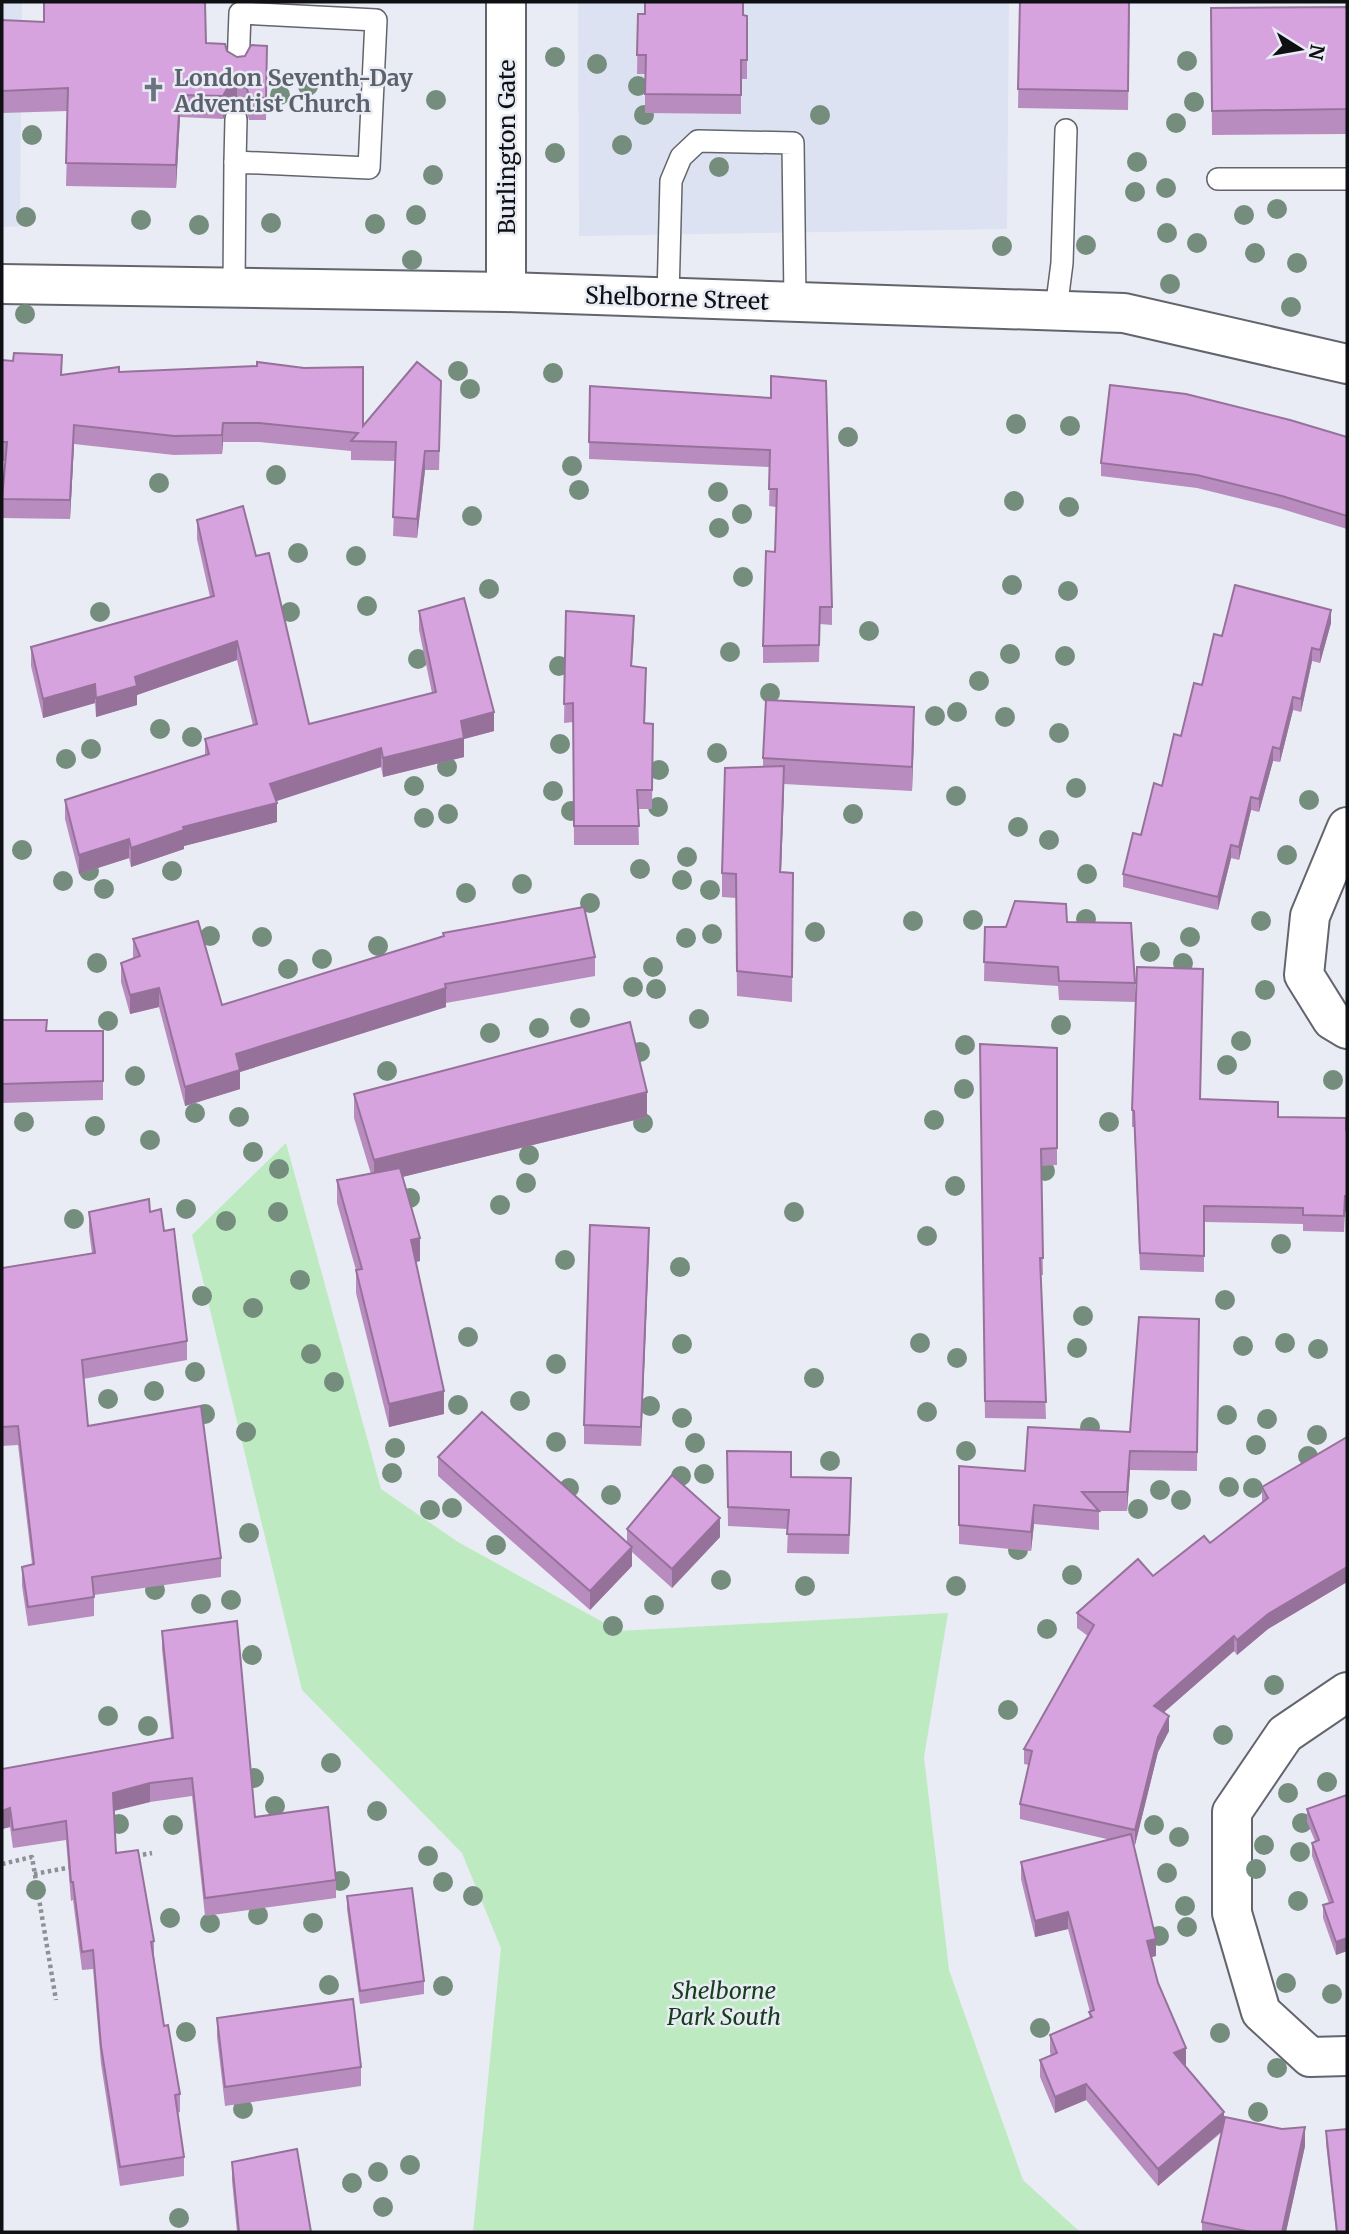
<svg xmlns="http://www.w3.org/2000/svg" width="1349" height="2234" viewBox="0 0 1349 2234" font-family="Merriweather,serif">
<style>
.built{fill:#dce2f1}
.green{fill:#bdeac0}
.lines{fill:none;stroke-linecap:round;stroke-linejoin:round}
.service-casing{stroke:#62656c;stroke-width:24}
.minor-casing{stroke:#62656c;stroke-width:42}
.path{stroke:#8d9096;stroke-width:4.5;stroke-dasharray:3.5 3.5;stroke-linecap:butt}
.service{stroke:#fff;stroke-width:21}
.minor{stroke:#fff;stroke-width:38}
.tree{fill:#748d7d}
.wall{fill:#b88cbf}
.shaded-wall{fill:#96729b}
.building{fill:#d6a3de;stroke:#96729b;stroke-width:2}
.labels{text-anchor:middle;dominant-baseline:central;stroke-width:5;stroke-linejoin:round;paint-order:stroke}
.worship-label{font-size:23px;font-weight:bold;fill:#5b616d;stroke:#e9ecf4;text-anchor:start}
.street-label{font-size:23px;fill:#0f1013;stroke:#e9ecf4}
.park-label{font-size:23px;font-style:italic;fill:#153f1b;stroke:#e9ecf4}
</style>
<rect width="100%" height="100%" fill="#e9ecf4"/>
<g class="built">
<path d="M2,2H22L20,226L2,227Z"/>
<path d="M578,2H1009L1007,229L579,236Z"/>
</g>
<path class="green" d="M286,1143L381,1489L458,1542L619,1631L948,1613L924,1757L949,1970L1023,2180L1080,2232H473L501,1948L462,1853L302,1690L192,1235Z"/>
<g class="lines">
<defs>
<g id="service">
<path d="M235,162L236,119"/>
<path d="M1218,179H1347"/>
<path d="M234,288L235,162L369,168L376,20L240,13L238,67"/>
<path d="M668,297L671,181L681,157L698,141L793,143L795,301"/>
<path d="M1056,310L1062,263L1066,130"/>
</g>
<g id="minor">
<path d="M2,284L506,292L1124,313L1347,364"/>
<path d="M506,292V2"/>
<path d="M1347,827L1310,916L1304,975L1332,1020L1347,1029"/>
<path d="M1347,1692L1285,1734L1232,1812V1913L1261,2012L1310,2057L1347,2056"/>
</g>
</defs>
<use href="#service" class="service-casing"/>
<use href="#minor" class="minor-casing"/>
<g class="path">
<path d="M136,1856L152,1853"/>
<path d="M2,1864L32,1857L56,2000"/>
<path d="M34,1874L72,1867"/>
</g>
<use href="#service" class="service"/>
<use href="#minor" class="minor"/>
</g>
<g class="tree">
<circle cx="555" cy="57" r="10"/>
<circle cx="1187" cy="61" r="10"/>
<circle cx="597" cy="64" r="10"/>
<circle cx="308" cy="86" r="10"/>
<circle cx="638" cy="86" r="10"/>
<circle cx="280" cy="95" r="10"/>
<circle cx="436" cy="100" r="10"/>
<circle cx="1194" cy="102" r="10"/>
<circle cx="644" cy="115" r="10"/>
<circle cx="820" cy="115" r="10"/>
<circle cx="1176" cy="123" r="10"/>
<circle cx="32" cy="135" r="10"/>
<circle cx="622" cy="145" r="10"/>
<circle cx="555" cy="153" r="10"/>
<circle cx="1137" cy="162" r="10"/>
<circle cx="719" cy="167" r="10"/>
<circle cx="433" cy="175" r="10"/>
<circle cx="1166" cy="188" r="10"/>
<circle cx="1135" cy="192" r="10"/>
<circle cx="1277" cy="209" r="10"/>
<circle cx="416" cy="215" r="10"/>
<circle cx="1244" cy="215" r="10"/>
<circle cx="26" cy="217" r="10"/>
<circle cx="141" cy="220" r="10"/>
<circle cx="271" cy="223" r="10"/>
<circle cx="375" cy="224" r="10"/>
<circle cx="199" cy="225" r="10"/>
<circle cx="1167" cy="233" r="10"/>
<circle cx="1197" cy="243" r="10"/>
<circle cx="1086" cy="245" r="10"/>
<circle cx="1002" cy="246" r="10"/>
<circle cx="1255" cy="253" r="10"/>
<circle cx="412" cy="260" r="10"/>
<circle cx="1297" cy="263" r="10"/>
<circle cx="1170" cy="284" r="10"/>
<circle cx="1291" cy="307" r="10"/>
<circle cx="25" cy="314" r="10"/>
<circle cx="458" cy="371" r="10"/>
<circle cx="553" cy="373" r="10"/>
<circle cx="470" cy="389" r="10"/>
<circle cx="1016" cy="424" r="10"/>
<circle cx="1070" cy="426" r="10"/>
<circle cx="848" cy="437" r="10"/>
<circle cx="572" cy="466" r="10"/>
<circle cx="276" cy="475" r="10"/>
<circle cx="159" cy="483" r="10"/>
<circle cx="579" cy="490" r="10"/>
<circle cx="718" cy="492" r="10"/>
<circle cx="1014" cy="501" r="10"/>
<circle cx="1069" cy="507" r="10"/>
<circle cx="742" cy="514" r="10"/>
<circle cx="472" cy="516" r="10"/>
<circle cx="719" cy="528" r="10"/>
<circle cx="298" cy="553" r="10"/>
<circle cx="356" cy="556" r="10"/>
<circle cx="743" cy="577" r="10"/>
<circle cx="1012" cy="585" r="10"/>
<circle cx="489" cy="589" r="10"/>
<circle cx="1068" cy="591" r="10"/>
<circle cx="367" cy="606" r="10"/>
<circle cx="100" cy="612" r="10"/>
<circle cx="290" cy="612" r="10"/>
<circle cx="869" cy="631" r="10"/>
<circle cx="730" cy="652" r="10"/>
<circle cx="1010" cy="654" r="10"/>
<circle cx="1065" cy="656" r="10"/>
<circle cx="418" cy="659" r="10"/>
<circle cx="559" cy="666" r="10"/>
<circle cx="979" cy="681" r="10"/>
<circle cx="770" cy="693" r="10"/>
<circle cx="957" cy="712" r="10"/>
<circle cx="935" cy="716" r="10"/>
<circle cx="1005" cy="717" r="10"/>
<circle cx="160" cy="729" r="10"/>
<circle cx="1059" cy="733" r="10"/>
<circle cx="192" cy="737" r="10"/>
<circle cx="560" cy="744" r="10"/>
<circle cx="91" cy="749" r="10"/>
<circle cx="717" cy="753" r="10"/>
<circle cx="66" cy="759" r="10"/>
<circle cx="447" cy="767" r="10"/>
<circle cx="659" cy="770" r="10"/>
<circle cx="414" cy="786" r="10"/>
<circle cx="1076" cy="788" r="10"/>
<circle cx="553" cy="791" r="10"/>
<circle cx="956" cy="796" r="10"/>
<circle cx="1309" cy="800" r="10"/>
<circle cx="658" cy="807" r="10"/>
<circle cx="571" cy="811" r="10"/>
<circle cx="448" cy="814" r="10"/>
<circle cx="853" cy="814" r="10"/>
<circle cx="424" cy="818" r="10"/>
<circle cx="1018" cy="827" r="10"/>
<circle cx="1049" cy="840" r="10"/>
<circle cx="22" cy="850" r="10"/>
<circle cx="1287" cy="855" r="10"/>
<circle cx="687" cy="857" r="10"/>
<circle cx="640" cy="869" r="10"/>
<circle cx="89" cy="871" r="10"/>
<circle cx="172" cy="871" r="10"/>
<circle cx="1087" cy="874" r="10"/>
<circle cx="682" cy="880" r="10"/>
<circle cx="63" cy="881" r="10"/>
<circle cx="522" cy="884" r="10"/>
<circle cx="104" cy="889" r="10"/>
<circle cx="710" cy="890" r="10"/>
<circle cx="466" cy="893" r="10"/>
<circle cx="590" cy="903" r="10"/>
<circle cx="1086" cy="919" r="10"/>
<circle cx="973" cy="920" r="10"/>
<circle cx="913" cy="921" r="10"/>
<circle cx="1261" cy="921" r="10"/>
<circle cx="815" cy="932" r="10"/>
<circle cx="712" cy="934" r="10"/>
<circle cx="210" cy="936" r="10"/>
<circle cx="262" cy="937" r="10"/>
<circle cx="1190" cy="937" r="10"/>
<circle cx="686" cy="938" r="10"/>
<circle cx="378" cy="946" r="10"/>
<circle cx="1150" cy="952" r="10"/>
<circle cx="322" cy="959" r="10"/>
<circle cx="97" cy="963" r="10"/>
<circle cx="1183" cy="963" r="10"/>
<circle cx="653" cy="967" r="10"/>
<circle cx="288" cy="969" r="10"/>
<circle cx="633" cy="987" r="10"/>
<circle cx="656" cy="989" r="10"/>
<circle cx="1265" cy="990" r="10"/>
<circle cx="580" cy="1018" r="10"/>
<circle cx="699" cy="1019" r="10"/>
<circle cx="108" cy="1021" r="10"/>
<circle cx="1061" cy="1025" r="10"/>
<circle cx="539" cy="1028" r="10"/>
<circle cx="490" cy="1033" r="10"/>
<circle cx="1241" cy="1041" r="10"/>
<circle cx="965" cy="1045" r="10"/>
<circle cx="640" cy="1052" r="10"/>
<circle cx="1227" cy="1065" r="10"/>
<circle cx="387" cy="1071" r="10"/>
<circle cx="135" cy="1076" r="10"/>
<circle cx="1333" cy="1080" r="10"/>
<circle cx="964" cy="1089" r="10"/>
<circle cx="195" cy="1113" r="10"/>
<circle cx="239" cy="1117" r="10"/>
<circle cx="934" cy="1120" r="10"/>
<circle cx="24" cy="1122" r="10"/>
<circle cx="1109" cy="1122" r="10"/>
<circle cx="643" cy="1123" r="10"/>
<circle cx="95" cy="1126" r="10"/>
<circle cx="150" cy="1140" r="10"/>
<circle cx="253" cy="1152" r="10"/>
<circle cx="529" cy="1155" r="10"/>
<circle cx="279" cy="1169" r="10"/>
<circle cx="1045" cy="1171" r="10"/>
<circle cx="526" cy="1183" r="10"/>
<circle cx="955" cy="1186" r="10"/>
<circle cx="410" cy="1198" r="10"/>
<circle cx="500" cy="1205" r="10"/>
<circle cx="186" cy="1209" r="10"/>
<circle cx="278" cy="1212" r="10"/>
<circle cx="794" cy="1212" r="10"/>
<circle cx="74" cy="1219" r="10"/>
<circle cx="226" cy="1221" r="10"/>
<circle cx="927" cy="1236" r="10"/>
<circle cx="1281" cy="1244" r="10"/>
<circle cx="565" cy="1260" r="10"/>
<circle cx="680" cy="1267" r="10"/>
<circle cx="300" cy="1280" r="10"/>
<circle cx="202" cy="1296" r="10"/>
<circle cx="1225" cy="1300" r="10"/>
<circle cx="253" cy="1308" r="10"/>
<circle cx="1083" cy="1316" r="10"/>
<circle cx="468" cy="1337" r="10"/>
<circle cx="920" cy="1343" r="10"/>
<circle cx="1285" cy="1343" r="10"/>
<circle cx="682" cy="1344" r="10"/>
<circle cx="1243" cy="1346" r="10"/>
<circle cx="1077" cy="1348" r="10"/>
<circle cx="1318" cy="1349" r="10"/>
<circle cx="311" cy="1354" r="10"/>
<circle cx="957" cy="1358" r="10"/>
<circle cx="556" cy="1364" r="10"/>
<circle cx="195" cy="1372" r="10"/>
<circle cx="814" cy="1378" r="10"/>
<circle cx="334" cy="1382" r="10"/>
<circle cx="154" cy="1391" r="10"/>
<circle cx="108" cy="1399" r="10"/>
<circle cx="520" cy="1401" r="10"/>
<circle cx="458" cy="1405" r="10"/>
<circle cx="650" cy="1406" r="10"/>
<circle cx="927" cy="1412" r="10"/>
<circle cx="205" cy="1414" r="10"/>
<circle cx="1227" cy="1415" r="10"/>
<circle cx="682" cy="1418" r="10"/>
<circle cx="1267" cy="1419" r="10"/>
<circle cx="1090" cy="1427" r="10"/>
<circle cx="246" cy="1432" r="10"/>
<circle cx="1317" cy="1435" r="10"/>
<circle cx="556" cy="1442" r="10"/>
<circle cx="695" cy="1443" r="10"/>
<circle cx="1256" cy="1445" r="10"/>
<circle cx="395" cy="1448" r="10"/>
<circle cx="966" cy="1451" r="10"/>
<circle cx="1308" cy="1456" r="10"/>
<circle cx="830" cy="1461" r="10"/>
<circle cx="392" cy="1473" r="10"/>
<circle cx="704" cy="1474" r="10"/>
<circle cx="681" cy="1476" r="10"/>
<circle cx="1229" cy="1487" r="10"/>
<circle cx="569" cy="1488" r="10"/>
<circle cx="1253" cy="1488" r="10"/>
<circle cx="1160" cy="1490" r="10"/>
<circle cx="611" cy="1495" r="10"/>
<circle cx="1181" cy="1500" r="10"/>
<circle cx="452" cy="1508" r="10"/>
<circle cx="1138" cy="1509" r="10"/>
<circle cx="430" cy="1510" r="10"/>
<circle cx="249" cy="1533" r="10"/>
<circle cx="496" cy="1545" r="10"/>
<circle cx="1018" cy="1550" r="10"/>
<circle cx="1072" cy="1575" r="10"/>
<circle cx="721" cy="1580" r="10"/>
<circle cx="805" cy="1586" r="10"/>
<circle cx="956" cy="1586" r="10"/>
<circle cx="155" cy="1590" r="10"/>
<circle cx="231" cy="1600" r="10"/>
<circle cx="201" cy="1604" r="10"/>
<circle cx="654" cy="1605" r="10"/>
<circle cx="613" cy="1626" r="10"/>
<circle cx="1047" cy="1629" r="10"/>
<circle cx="252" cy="1655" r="10"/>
<circle cx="1274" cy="1685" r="10"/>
<circle cx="1008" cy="1710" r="10"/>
<circle cx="108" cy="1716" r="10"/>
<circle cx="148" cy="1726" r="10"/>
<circle cx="1223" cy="1735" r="10"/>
<circle cx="331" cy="1763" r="10"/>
<circle cx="254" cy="1778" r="10"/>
<circle cx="1327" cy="1782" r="10"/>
<circle cx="1288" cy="1793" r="10"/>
<circle cx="275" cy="1806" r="10"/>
<circle cx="377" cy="1811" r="10"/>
<circle cx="1302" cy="1823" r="10"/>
<circle cx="119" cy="1824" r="10"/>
<circle cx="173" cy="1825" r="10"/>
<circle cx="1154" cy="1825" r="10"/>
<circle cx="1179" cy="1837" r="10"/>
<circle cx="1264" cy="1845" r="10"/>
<circle cx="1300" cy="1852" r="10"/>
<circle cx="428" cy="1856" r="10"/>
<circle cx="1256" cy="1869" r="10"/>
<circle cx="1167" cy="1873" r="10"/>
<circle cx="340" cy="1881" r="10"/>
<circle cx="443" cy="1882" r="10"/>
<circle cx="36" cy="1890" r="10"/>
<circle cx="473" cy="1896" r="10"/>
<circle cx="1298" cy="1901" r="10"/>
<circle cx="1185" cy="1906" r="10"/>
<circle cx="258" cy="1915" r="10"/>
<circle cx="170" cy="1918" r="10"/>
<circle cx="210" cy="1923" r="10"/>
<circle cx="313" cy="1923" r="10"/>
<circle cx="1187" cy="1927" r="10"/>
<circle cx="1159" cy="1936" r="10"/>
<circle cx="1286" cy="1983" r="10"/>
<circle cx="329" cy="1985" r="10"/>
<circle cx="443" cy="1986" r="10"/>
<circle cx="1332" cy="1994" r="10"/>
<circle cx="1040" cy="2028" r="10"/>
<circle cx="186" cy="2032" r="10"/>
<circle cx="1220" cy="2033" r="10"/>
<circle cx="1277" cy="2068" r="10"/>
<circle cx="243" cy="2109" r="10"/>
<circle cx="1258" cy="2112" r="10"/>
<circle cx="410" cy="2165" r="10"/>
<circle cx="378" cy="2172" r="10"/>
<circle cx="352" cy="2183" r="10"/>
<circle cx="383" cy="2207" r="10"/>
<circle cx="179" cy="2218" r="10"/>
</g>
<g class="wall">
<path d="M1020,2H1130L1128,110L1018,108Z"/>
<path d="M1347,7V134L1212,135L1211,8Z"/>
<path d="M638,14L747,16V79H741V114L645,113V74H637Z"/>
<path d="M2,20L44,22L206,43L227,51L237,57L267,69L266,120H249L247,112L237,106L229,108L223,119L180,117L176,188L66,186L68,111L2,113Z"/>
<path d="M2,360L13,361L62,375L119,372L363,426L441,400L439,470H425L417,538L393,536L396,461L351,460V451L259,442H223L222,454L174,455L74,444L70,519L2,518V499L6,461H2Z"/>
<path d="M590,386L771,398L832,607V625L820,624L819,662L763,663V646L775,552L776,507L769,506L770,467L589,459Z"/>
<path d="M1347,437V529L1282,509L1197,488L1101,476V463Z"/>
<path d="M197,520L256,556L309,724L432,693L419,630V611L494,731L464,739V757L383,777L381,767L277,801V822L184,846V849L131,867L129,858L79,874L65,819V800L205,755V739L253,725L237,660L137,695V705L96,717L95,703L43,718L31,666V647L210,597L197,539Z"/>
<path d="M566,611L634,635L632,666L646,687L645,723L653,724L652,809H638L639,845H574L573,722L564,723Z"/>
<path d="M1331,623L1320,663L1312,661L1301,712L1293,710L1280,762L1273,761L1259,812L1251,810L1239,860L1231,858L1218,910L1123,887V874L1141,835L1162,786L1181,736L1222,636Z"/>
<path d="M914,731L912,791L784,784L781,873H793L792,1002L737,996L736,898L722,897V873L763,767V758Z"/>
<path d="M1067,922L1135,983V1002L1059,1000L1058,986L984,981L985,927Z"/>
<path d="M443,933L595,957V976L446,1003V1007L240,1072V1089L185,1106L159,1007L130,1014L121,982V963L133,959V939L222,1005L443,936Z"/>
<path d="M2,1020L47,1031H103V1100L2,1103Z"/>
<path d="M980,1044L1057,1048V1165L1041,1166L1043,1275H1041L1046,1419L985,1418Z"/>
<path d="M354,1094L647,1117L402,1177L420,1261L416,1262L444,1414L389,1427L356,1293V1270L337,1203V1180L371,1174L354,1118Z"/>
<path d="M1200,1099L1278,1117L1347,1131V1212H1345L1344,1232L1303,1231V1224L1204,1222V1272L1140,1270L1134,1127H1132V1110Z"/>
<path d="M89,1212H150L164,1231L187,1341V1360L83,1379L88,1426L221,1558V1577L94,1595V1616L28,1626L22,1586V1567L32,1564L18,1445L2,1446V1268L92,1253L89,1231Z"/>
<path d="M649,1247L641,1446L584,1444V1425Z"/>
<path d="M1199,1319L1197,1471L1130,1470L1127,1511H1099V1530L1034,1524L1031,1551L959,1544V1466L1025,1471L1130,1432Z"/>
<path d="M1347,1437V1582L1268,1629L1237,1655L1234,1651L1164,1712L1169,1731L1158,1752L1135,1845H1134L1156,1956L1151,1957L1158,1983L1186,2065H1184L1224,2119L1305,2146L1286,2232H1202V2222L1222,2132L1158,2186L1086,2100L1055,2113L1040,2077V2060L1051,2056L1050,2052V2035L1089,2018L1090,2012L1068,1929L1035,1937L1021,1879V1862L1111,1840L1020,1819V1804L1029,1765L1024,1764V1749L1088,1636L1077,1628V1613L1153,1576L1210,1543L1262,1503V1487Z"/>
<path d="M727,1451L791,1477L851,1497L849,1554L787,1553L788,1529L728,1526Z"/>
<path d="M438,1457L627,1542V1529L720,1537L672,1588L632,1552V1566L590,1610L438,1476Z"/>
<path d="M162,1631L255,1817L336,1880V1898L205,1916L192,1796L150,1802L114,1811L116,1853L154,1941V1956L164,2026L180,2094V2112L177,2113L184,2157V2176L120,2186L101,2064L93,1969L82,1970L73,1900L71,1901L66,1840L13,1848L10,1827L2,1829V1769L171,1738L162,1649Z"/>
<path d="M1347,1795V1951L1336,1955L1323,1918V1905L1329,1903L1312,1856V1843L1315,1841L1307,1822V1809Z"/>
<path d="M347,1896L424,1981V1994L360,2004L347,1909Z"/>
<path d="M217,2018L361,2067V2086L225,2106L217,2037Z"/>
<path d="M1326,2131L1347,2232H1336L1326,2144Z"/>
<path d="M232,2162L311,2232H237L232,2181Z"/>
</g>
<g class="shaded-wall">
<path d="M237,83V106L229,108L223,119V96L229,85Z"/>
<path d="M180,95V117L176,188V165Z"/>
<path d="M223,423V442L222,454V435Z"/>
<path d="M74,425V444L70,519V500Z"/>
<path d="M425,451V470L417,538V519Z"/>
<path d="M1331,610V623L1320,663V650Z"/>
<path d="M237,641V660L137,695V705L96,717V698L135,677Z"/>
<path d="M1312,648V661L1301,712V699Z"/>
<path d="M95,684V703L43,718V699Z"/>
<path d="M1293,697V710L1280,762V749Z"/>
<path d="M914,707V731L912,791V767Z"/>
<path d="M494,712V731L464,739V757L383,777V758L461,721Z"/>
<path d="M1273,747V761L1259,812V799Z"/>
<path d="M381,748V767L270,803V784Z"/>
<path d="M784,766V790L780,897V872Z"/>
<path d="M1251,797V810L1239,860V847Z"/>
<path d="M277,803V822L184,846V849L131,867V848L183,827Z"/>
<path d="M129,839V858L79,874V855Z"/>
<path d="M1231,845V858L1218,910V897Z"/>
<path d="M159,988V1007L130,1014V995Z"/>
<path d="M446,988V1007L240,1072V1089L185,1106V1087L236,1054Z"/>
<path d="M647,1092V1117L374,1184V1160Z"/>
<path d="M649,1228V1247L641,1446V1427Z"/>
<path d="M420,1238V1261L411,1263V1240Z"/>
<path d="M444,1391V1414L389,1427V1404Z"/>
<path d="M1130,1451V1470L1127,1511V1492Z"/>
<path d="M1034,1505V1524L1031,1551V1532Z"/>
<path d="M720,1518V1537L672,1588V1569Z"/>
<path d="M632,1547V1566L590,1610V1591Z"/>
<path d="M1347,1567V1582L1268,1629L1237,1655V1640L1268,1614Z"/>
<path d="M1234,1636V1651L1154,1721V1706Z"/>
<path d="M1169,1716V1731L1158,1752L1135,1845V1830L1158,1737Z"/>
<path d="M150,1783V1802L113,1811V1793Z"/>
<path d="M10,1808V1827L2,1829V1811Z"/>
<path d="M1068,1912V1929L1035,1937V1921Z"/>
<path d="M1347,1938V1951L1336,1955V1942Z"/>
<path d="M1156,1939V1956L1147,1958V1941Z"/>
<path d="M1186,2048V2065L1174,2070V2053Z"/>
<path d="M1086,2084V2100L1055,2113V2097Z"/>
<path d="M1224,2112V2129L1158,2186V2169Z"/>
<path d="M1305,2127V2146L1286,2232H1282Z"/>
</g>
<g class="building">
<path d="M44,2H205L206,43L225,44L227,51L237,57L245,56L251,45L267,46L266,98L249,97L247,89L237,83L229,85L223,96L180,95L176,165L66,163L68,88L2,91V20L44,22Z"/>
<path d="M645,2H743V15L747,16V60H741V95L645,94L646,55H637L638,14H645Z"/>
<path d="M1020,2H1129L1128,91L1018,89Z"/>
<path d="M1347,7V109L1212,111L1211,8Z"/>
<path d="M14,353L62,355L61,375L119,367V372L257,366V362L304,368L363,367V426L417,362L441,381L439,451H425L417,519L393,517L396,442L351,441L358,433L259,423H223L222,435L174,436L74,425L70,500L2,499L7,442H2V360L13,361Z"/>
<path d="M771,376L826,381L832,607H820L819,645L763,646L766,551L775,552L777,489H769L770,450L589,442L590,386L771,398Z"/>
<path d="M1110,385L1186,394L1290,420L1347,437V516L1282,496L1197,475L1101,463Z"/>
<path d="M243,506L256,556L269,553L309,724L436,692L419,611L464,598L494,712L461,721L464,738L383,758L381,748L270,784L277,803L183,827L184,830L131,848L129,839L79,855L65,800L209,754L205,739L257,724L237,641L135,677L137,686L96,698L95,684L43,699L31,647L214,596L197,520Z"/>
<path d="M1235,585L1331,610L1320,650L1312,648L1301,699L1293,697L1280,749L1273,747L1259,799L1251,797L1239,847L1231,845L1218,897L1123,874L1133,833L1141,835L1154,783L1162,786L1174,734L1181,736L1194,683L1202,685L1214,634L1222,636Z"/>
<path d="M566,611L634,616L631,666L646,668L644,723L653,724L652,790H637L639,826H574L573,703L564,704Z"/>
<path d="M766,700L914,707L912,767L763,758Z"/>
<path d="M784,766L780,872L793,873L792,977L737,971L736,874L722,873L725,768Z"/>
<path d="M1015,901L1066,904L1067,922L1131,923L1135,983L1059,981L1058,967L984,962L985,927H1006Z"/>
<path d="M584,907L595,957L445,984L446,988L236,1054L240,1070L185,1087L159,988L130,995L121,963L140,956L133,939L198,921L222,1005L444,936L443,933Z"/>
<path d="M1137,967L1203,969L1200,1099L1278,1102V1117L1346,1118V1130L1347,1131V1196H1345L1344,1216L1303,1215V1208L1204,1206V1256L1140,1253L1134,1111L1132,1110Z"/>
<path d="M2,1020H47L46,1031H103V1081L2,1084Z"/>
<path d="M630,1022L647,1092L374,1160L354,1094Z"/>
<path d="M980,1044L1057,1048V1148L1041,1149L1043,1258H1040L1046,1402L985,1401Z"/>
<path d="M400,1168L420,1238L411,1240L444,1391L389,1404L356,1270L362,1269L337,1180Z"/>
<path d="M149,1199L150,1212L161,1209L164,1231L174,1229L187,1341L82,1360L88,1426L201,1406L221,1558L92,1577L94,1597L28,1607L22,1567L34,1564L18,1426L2,1427V1268L95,1253L89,1212Z"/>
<path d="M590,1225L649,1228L641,1427L584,1425Z"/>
<path d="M1139,1317L1199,1319L1197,1452L1130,1451L1127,1492H1082L1099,1511L1034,1505L1031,1532L959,1525V1466L1025,1471L1028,1427L1130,1432Z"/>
<path d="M482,1412L632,1547L590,1591L438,1457Z"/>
<path d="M1347,1437V1567L1268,1614L1237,1640L1234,1636L1154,1706L1169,1716L1158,1737L1135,1830L1020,1804L1032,1751L1024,1749L1094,1625L1077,1613L1138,1559L1153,1576L1204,1536L1210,1543L1268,1498L1262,1487Z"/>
<path d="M727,1451L791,1452V1477L851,1478L849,1535L787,1534L789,1510L728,1507Z"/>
<path d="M672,1475L720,1518L672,1569L627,1529Z"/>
<path d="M237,1621L255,1817L328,1807L336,1880L205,1898L192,1778L150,1783L113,1793L116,1853L138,1850L154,1941L151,1942L164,2026L168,2025L180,2094L175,2095L184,2157L120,2167L101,2046L93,1950L82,1952L73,1882H71L66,1821L13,1830L10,1808L2,1811V1769L173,1738L162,1631Z"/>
<path d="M1347,1795V1938L1336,1942L1323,1905L1333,1902L1312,1843L1319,1840L1307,1809Z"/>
<path d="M1131,1834L1156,1939L1147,1941L1158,1983L1186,2048L1174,2053L1224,2112L1158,2169L1086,2084L1055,2097L1040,2060L1057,2053L1050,2035L1092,2017L1089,2012L1094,2010L1068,1912L1035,1921L1021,1862Z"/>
<path d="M412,1888L424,1981L360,1991L347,1896Z"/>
<path d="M353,1999L361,2067L225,2087L217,2018Z"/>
<path d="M1225,2117L1282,2129L1305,2127L1282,2232H1251L1202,2222Z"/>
<path d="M1347,2129V2232H1337L1326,2131Z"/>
<path d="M297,2149L311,2232H239L232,2162Z"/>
</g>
<defs>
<symbol id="church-bare" viewBox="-9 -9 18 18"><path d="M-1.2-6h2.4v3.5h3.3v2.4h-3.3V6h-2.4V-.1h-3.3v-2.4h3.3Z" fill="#6b7280" stroke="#e9ecf4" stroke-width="2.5" paint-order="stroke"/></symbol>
</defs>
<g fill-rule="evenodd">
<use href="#church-bare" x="136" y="72" width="35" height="35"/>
</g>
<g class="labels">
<g class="worship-label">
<text x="174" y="77">London Seventh-Day<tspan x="174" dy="26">Adventist Church</tspan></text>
</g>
<g class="street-label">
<text transform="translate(506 147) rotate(-90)">Burlington Gate</text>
<text transform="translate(677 298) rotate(2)">Shelborne Street</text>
</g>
<g class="park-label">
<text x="724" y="1990">Shelborne<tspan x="724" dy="26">Park South</tspan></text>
</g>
</g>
<rect width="1349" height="2234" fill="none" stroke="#0f1013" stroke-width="7"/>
<g transform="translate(1300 49) rotate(101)" stroke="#e9ecf4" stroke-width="5" paint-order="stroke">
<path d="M0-5L12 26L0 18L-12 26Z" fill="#0f1013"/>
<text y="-10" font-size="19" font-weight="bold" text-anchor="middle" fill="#0f1013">N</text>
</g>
</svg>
